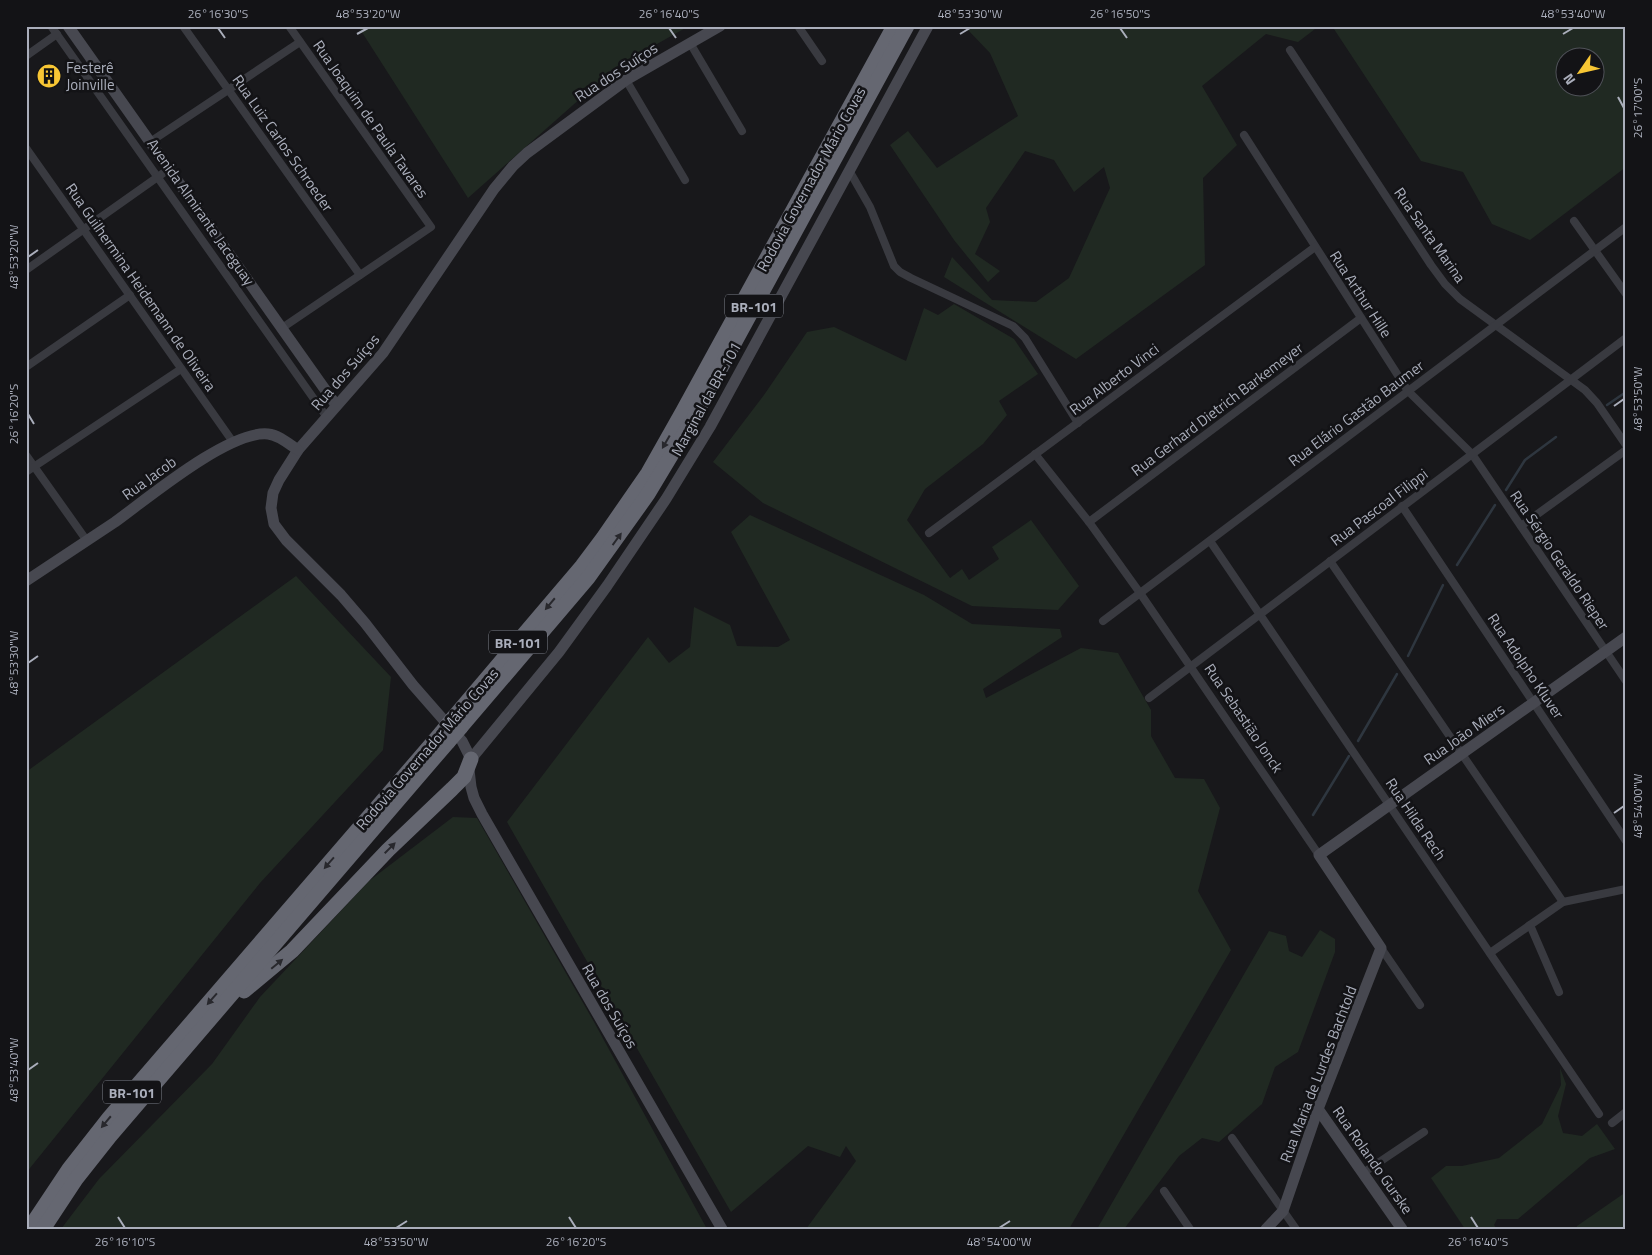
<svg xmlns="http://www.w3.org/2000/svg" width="1652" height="1255" viewBox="0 0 1652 1255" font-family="'Titillium Web',sans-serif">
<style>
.green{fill:#202922;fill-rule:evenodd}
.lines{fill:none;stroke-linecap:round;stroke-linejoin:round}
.stream{stroke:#2e363f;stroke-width:2.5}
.street{stroke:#393a40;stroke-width:8}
.secondary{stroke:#474850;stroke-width:11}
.highway{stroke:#656771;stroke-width:15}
.highway-bridge{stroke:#656771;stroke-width:15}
.oneway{fill:#28282d}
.ticks{fill:none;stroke:#aaaebb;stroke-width:2}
.labels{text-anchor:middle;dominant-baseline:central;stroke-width:5;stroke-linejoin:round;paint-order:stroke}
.shield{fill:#131316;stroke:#7d808a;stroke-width:1}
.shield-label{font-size:14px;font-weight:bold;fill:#aaaebb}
.poi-label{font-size:15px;fill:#aaaebb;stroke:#131316;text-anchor:start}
.street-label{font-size:15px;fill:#aaaebb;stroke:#131316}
.neatline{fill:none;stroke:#aaaebb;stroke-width:2}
.ticks-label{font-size:12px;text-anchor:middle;fill:#aaaebb}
</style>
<rect width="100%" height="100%" fill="#18181b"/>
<g class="green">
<path d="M358,26H689L616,67L468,198Z"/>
<path d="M968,26H1319L1298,42L1266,34L1202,86L1237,145L1203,178L1205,265L1076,359L944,277L952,257L992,300L1036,302L1069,278L1110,188L1104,167L1074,192L1054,160L1025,151L986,208L990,222L975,254L1000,271L988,282L954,240L890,145L908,131L937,168L1018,116L990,53L968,30Z"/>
<path d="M1332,26H1626V167L1530,240L1492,224L1463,172L1421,161ZM1564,58H1594V88H1564Z"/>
<path d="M954,304L1014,339L1038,374L999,401L1007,415L983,444L925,489L907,520L950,578L962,569L969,580L999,559L992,547L1031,520L1079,586L1058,610L972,606L763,503L713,462L764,395L807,332L834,327L906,361L924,308L938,315Z"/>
<path d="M750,515L924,595L972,624L1060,629L1062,637L983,689L986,698L1081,648L1118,653L1151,710V736L1175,778L1204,779L1220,808L1198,891L1231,950L1069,1229H806L856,1161L846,1146L840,1157L808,1146L731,1212L507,822L648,637L669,663L690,647L694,607L730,625L737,646L778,647L790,640L731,532Z"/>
<path d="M296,576L391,677L383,750L260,883L26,1173V772Z"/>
<path d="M453,817L477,818L594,1022L707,1229H61L99,1179L212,1064L260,997L369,881Z"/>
<path d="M1320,930L1335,939V952L1298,1052L1275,1067L1262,1104L1219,1142L1202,1138L1179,1156L1124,1229H1097L1269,931L1286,936L1289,951L1302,957Z"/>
<path d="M1560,1068L1566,1084L1558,1116L1563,1133L1582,1136L1597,1124L1615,1149L1590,1158L1518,1219H1497L1494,1225L1497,1229H1465L1431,1178L1446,1166H1462L1499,1158L1542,1124L1561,1085Z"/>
<path d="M1626,1192V1229H1576L1577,1226Z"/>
</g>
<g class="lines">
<g class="stream">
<path d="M1607,405L1626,392"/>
<path d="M1506,490L1525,460L1556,437"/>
<path d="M1457,565L1495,505"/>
<path d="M1408,656L1443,585"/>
<path d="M1358,741L1397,674"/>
<path d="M1313,815L1349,756"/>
</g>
<g class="street">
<path d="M51,26L326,416"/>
<path d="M183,26L360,275"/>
<path d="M798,26L822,61"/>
<path d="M690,43L742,131"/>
<path d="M1290,50L1431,265L1445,284L1460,299L1585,390L1597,403L1626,445"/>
<path d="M26,56L57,34"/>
<path d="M626,80L685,180"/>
<path d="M1244,135L1408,391L1472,454L1626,681"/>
<path d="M150,142L300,42"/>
<path d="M26,148L233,442"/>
<path d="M850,172L870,207L894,266L900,272L911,278L1013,326L1025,338L1078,423"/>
<path d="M1574,221L1626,294"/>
<path d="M26,270L169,169"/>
<path d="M282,328L431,227L289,26"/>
<path d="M26,367L130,295"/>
<path d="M1035,454L1089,522L1140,593L1319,855"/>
<path d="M26,455L87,541"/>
<path d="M26,472L181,369"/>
<path d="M1402,506L1626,841"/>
<path d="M1089,522L1361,318"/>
<path d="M1521,526L1626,450"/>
<path d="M929,533L1315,247"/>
<path d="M1210,541L1599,1114"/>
<path d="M1330,561L1563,902"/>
<path d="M1103,621L1626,227"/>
<path d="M1149,698L1626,338"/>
<path d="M1530,925L1559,992"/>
<path d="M1381,948L1420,1005"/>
<path d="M1490,953L1563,902L1626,889"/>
<path d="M1612,1123L1626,1112"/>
<path d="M1232,1138L1296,1229"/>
<path d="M1363,1173L1424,1132"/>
<path d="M1164,1191L1190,1229"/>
</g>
<g class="secondary">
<path d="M68,26L336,405"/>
<path d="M720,26L626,80L527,153L513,166L494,189L383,353L298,450L279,480L273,493L271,508L274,524L286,540L341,595L365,623L413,685L462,741L471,759L469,770L471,787L474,798L482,814L722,1229"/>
<path d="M26,581C56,561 85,542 115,522C147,499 229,430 268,434C279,435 289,444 298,450"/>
<path d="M471,759L559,652L607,586L666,499L710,427L928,26"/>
<path d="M1318,1109L1402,1229"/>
<path d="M1266,1229L1283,1211L1318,1109L1381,948L1319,855L1626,637"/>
</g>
<g class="highway">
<path d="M453,718L582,566L603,538L648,473L683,411L894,26"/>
<path d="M461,727L588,578L648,494L693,419L907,26"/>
<path d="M244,991L292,951L388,850L452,789L464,777L471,759"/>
<path d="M29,1229L69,1169L109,1118L441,733"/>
<path d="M43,1229L76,1179L110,1136L448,742"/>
</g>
<g class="highway-bridge">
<path d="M441,733L453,718"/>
<path d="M448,742L461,727"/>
</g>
</g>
<defs><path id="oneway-solid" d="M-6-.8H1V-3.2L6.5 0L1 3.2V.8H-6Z" transform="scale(1.25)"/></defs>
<g class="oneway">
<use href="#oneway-solid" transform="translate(666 442) rotate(120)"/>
<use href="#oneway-solid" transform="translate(617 539) rotate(-54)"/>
<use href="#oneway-solid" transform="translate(550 604) rotate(130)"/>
<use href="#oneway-solid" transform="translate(390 848) rotate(-45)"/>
<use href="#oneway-solid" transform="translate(329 863) rotate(131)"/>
<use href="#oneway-solid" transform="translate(277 964) rotate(-40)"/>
<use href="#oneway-solid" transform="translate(212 999) rotate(131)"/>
<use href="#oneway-solid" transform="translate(106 1122) rotate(130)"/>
</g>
<path class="ticks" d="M218,28L225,38M669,28L676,38M1120,28L1127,38M357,34L368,28M960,34L970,28M1563,34L1573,28M1618,97L1624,108M28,257L38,250M1614,406L1624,399M28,414L34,424M28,663L38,656M1614,813L1624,806M28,1070L38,1063M118,1217L125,1228M569,1217L576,1228M1471,1217L1478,1228M396,1228L407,1221M999,1228L1010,1221"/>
<defs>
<symbol id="building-disc" viewBox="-11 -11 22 22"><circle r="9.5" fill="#f7c634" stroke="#131316"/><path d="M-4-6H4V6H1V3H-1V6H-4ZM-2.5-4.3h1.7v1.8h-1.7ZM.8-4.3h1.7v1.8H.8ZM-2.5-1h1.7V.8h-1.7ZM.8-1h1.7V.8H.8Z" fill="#111"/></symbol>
</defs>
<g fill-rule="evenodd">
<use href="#building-disc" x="35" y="62" width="28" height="28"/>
</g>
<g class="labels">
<g class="shield">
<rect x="725" y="294.5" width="58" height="23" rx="4"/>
<rect x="489" y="630.5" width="58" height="23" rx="4"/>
<rect x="103" y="1080.5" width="58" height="23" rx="4"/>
</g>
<g class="shield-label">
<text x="754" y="306">BR-101</text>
<text x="518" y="642">BR-101</text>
<text x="132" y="1092">BR-101</text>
</g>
<g class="poi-label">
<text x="66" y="67">Festerê<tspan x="66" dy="17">Joinville</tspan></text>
</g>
<g class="street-label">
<text transform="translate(616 72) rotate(-33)">Rua dos Suíços</text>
<text transform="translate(371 119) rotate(55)">Rua Joaquim de Paula Tavares</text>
<text transform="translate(283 143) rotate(55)">Rua Luiz Carlos Schroeder</text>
<text transform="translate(811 179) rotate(-61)">Rodovia Governador Mário Covas</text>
<text transform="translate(201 212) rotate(55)">Avenida Almirante Jaceguay</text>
<text transform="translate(1430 235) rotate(55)">Rua Santa Marina</text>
<text transform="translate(141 287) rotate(55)">Rua Guilhermina Heidemann de Oliveira</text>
<text transform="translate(1361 294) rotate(57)">Rua Arthur Hille</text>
<text transform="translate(345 372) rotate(-49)">Rua dos Suíços</text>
<text transform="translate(1114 379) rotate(-37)">Rua Alberto Vinci</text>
<text transform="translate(706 399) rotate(-61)">Marginal da BR-101</text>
<text transform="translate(1217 409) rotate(-37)">Rua Gerhard Dietrich Barkemeyer</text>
<text transform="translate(1356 413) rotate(-37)">Rua Elário Gastão Baumer</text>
<text transform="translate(149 478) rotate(-36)">Rua Jacob</text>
<text transform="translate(1379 507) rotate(-37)">Rua Pascoal Filippi</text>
<text transform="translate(1560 560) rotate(56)">Rua Sérgio Geraldo Rieper</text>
<text transform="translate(1526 666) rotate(56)">Rua Adolpho Kluver</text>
<text transform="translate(1244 718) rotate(56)">Rua Sebastião Jonck</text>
<text transform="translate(1464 734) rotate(-35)">Rua João Miers</text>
<text transform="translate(427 749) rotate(-49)">Rodovia Governador Mário Covas</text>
<text transform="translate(1416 819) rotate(56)">Rua Hilda Rech</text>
<text transform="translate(610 1006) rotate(60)">Rua dos Suíços</text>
<text transform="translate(1318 1074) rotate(-69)">Rua Maria de Lurdes Bachtold</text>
<text transform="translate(1373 1160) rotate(55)">Rua Rolando Gurske</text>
</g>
</g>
<rect width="1652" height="1255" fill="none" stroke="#131316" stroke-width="55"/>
<g transform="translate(1580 72) rotate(236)"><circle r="24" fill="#131316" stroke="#4f5158"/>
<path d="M0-4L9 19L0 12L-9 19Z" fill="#f7c634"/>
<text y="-8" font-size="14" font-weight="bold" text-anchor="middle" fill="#aaaebb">N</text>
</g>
<rect x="28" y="28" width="1596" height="1200" class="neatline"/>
<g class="ticks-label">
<text x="218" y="18">26°16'30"S</text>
<text x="368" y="18">48°53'20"W</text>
<text x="669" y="18">26°16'40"S</text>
<text x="970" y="18">48°53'30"W</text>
<text x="1120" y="18">26°16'50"S</text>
<text x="1573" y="18">48°53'40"W</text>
<text transform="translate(1638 108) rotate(-90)" y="4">26°17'00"S</text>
<text transform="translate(14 257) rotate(-90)" y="4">48°53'20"W</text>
<text transform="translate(1638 399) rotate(-90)" y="4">48°53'50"W</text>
<text transform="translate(14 414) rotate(-90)" y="4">26°16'20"S</text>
<text transform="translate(14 663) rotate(-90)" y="4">48°53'30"W</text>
<text transform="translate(1638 806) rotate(-90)" y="4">48°54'00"W</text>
<text transform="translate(14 1070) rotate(-90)" y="4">48°53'40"W</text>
<text x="125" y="1246">26°16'10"S</text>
<text x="396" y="1246">48°53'50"W</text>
<text x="576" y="1246">26°16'20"S</text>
<text x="999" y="1246">48°54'00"W</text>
<text x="1478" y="1246">26°16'40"S</text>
</g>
</svg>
